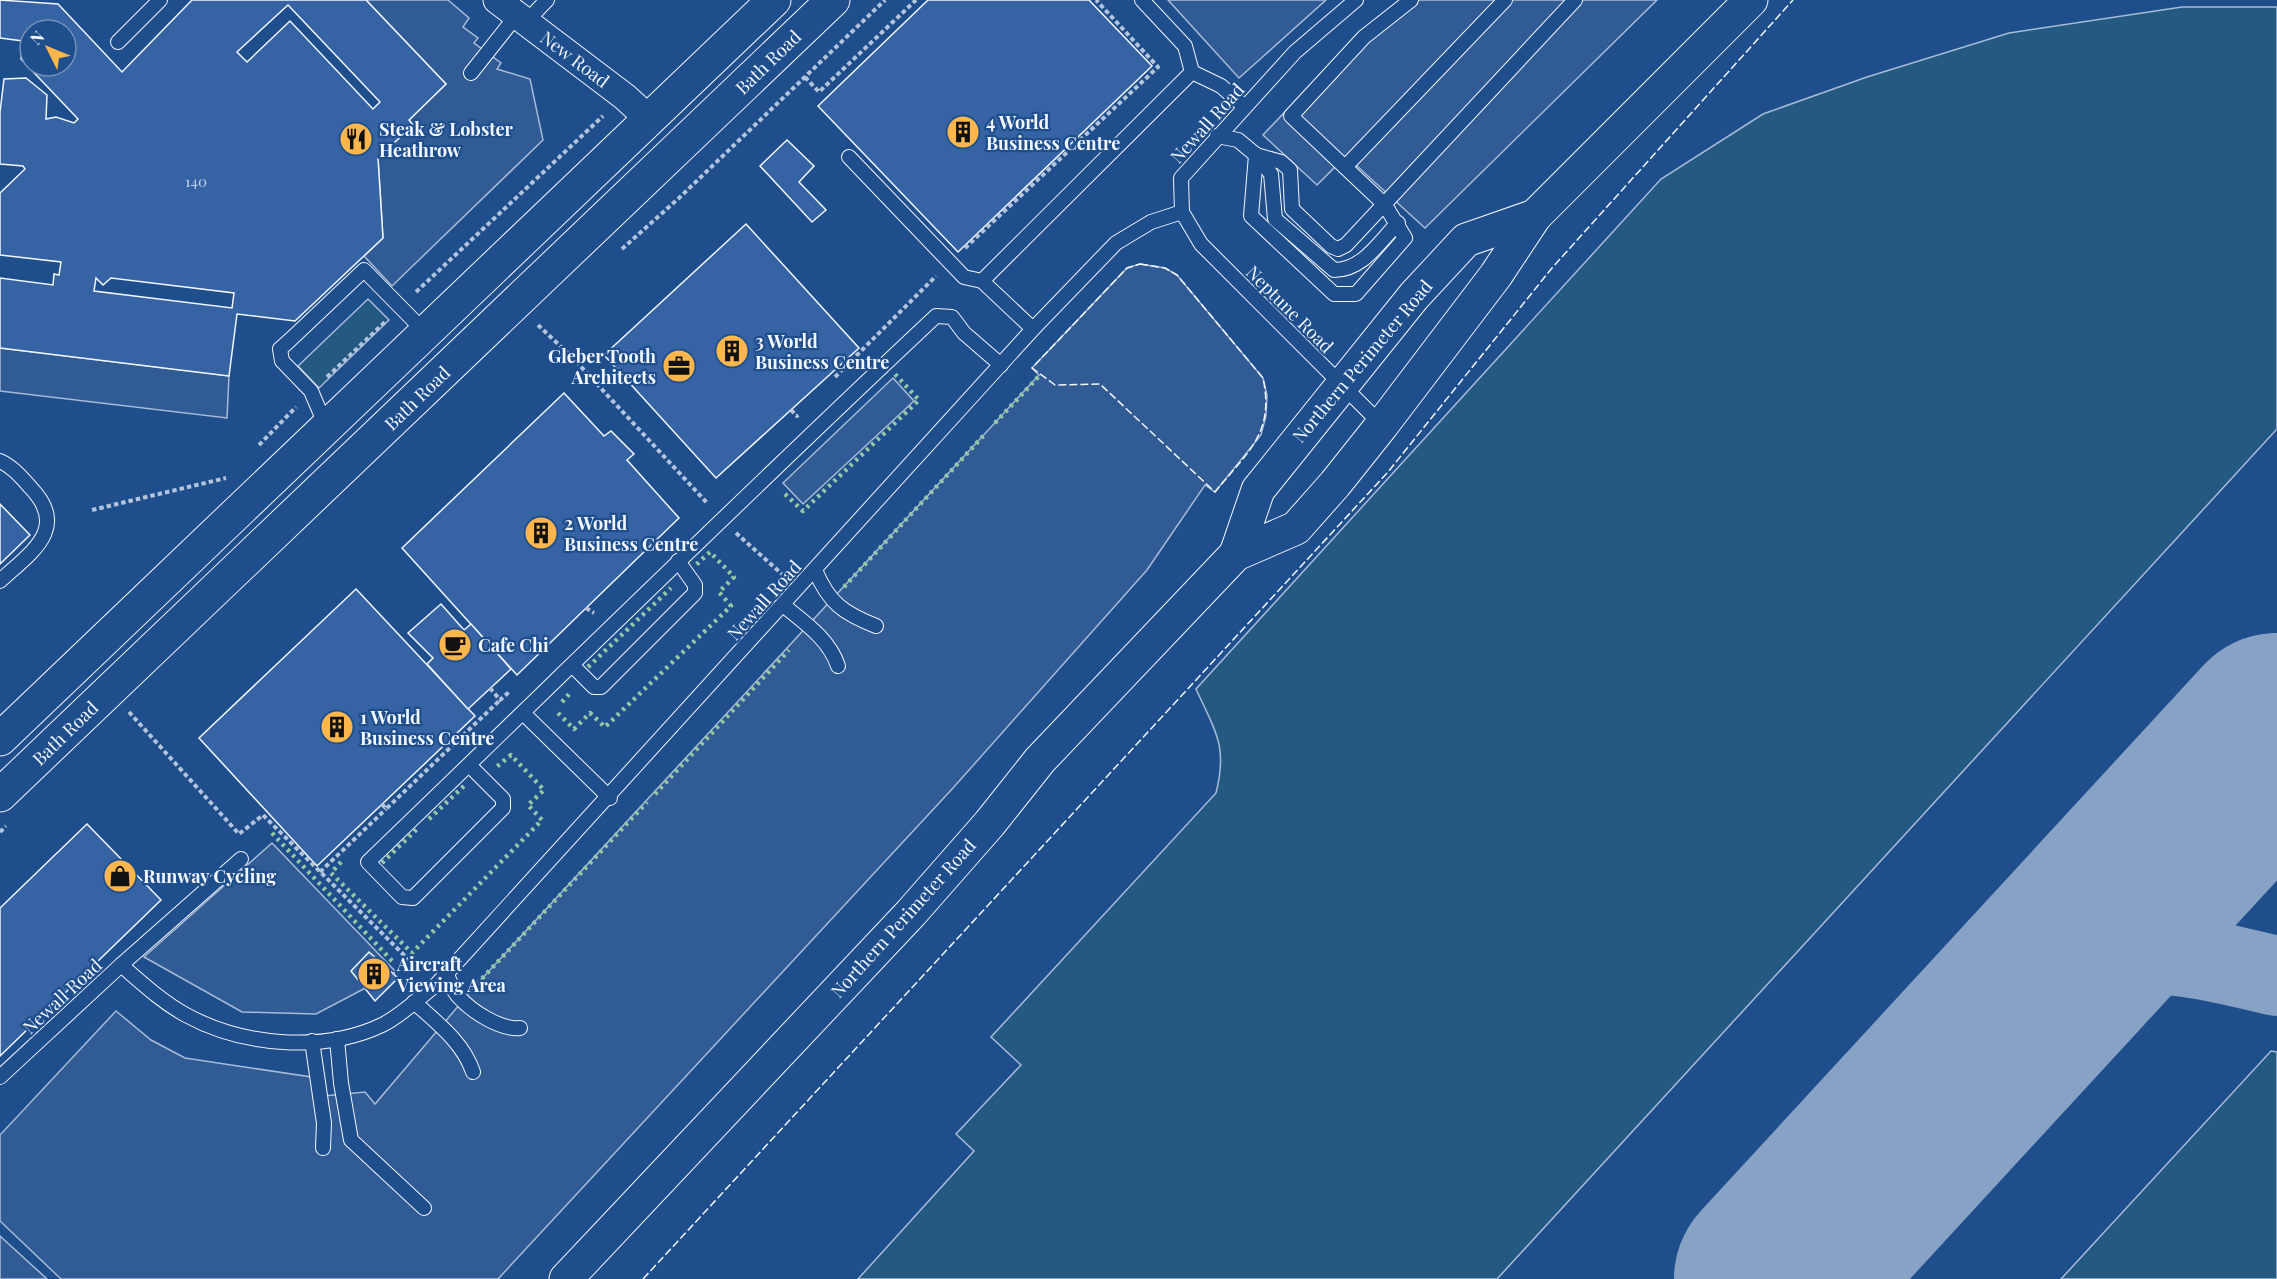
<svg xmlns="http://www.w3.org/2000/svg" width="2277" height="1279" viewBox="0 0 2277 1279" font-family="'Playfair Display',serif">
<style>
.green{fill:#245a82;stroke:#a8bbd7;stroke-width:1.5}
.parking{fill:#305b95;stroke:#a8bbd7;stroke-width:1.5}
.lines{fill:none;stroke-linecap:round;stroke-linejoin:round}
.taxiway{stroke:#88a2c6;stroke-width:80}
.runway{stroke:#88a2c6;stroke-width:200}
.building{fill:#3563a3;stroke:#f2f6ff;stroke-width:1.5;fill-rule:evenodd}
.service-casing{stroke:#f2f6ff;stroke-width:16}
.minor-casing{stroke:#f2f6ff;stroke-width:29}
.tertiary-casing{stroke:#f2f6ff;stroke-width:35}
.trunk-casing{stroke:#f2f6ff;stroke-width:35}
.path{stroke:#b3c4dc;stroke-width:4;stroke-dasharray:4.5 3;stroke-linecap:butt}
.service{stroke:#1f4e8c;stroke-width:14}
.minor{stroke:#1f4e8c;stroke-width:27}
.tertiary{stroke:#1f4e8c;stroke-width:33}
.trunk{stroke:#1f4e8c;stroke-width:33}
.hedge{stroke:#97c8a6;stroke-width:4.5;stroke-dasharray:3 4.5;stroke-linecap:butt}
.fence{stroke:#f2f6ff;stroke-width:1.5;stroke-dasharray:8 3;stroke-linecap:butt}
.labels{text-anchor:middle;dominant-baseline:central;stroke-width:4.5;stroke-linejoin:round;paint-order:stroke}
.number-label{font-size:15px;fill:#c3d1e8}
.street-label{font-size:18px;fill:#f2f6ff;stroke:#1f4e8c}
.poi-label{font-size:18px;font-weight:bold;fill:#f2f6ff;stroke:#1f4e8c;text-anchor:start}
</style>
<rect width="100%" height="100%" fill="#1f4e8c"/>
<g class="green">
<path d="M2182,7H2277V429L1497,1279H858L974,1151L956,1134L1021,1065L991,1037L1216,793C1228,745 1215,731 1196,689L1661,179L1763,114L1867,77L2009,33Z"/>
<path d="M368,299L389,320L319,388L298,366Z"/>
<path d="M2271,1051L2277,1052V1279H2061Z"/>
</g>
<g class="parking">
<path d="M366,0H448L469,18L463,27L478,38L474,43L501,63L497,69L530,79L543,140L392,286L364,256L383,238L378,158L413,125L409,120L446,84Z"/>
<path d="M1168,0H1326L1239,78Z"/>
<path d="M1401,0H1657L1425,228L1346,156L1317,185L1263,135L1362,30Z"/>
<path d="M1140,264L1165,268L1177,275L1263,378L1267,395L1266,416L1261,435L1215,492L1205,485L1147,570L953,788L498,1279H61L0,1221V1135L116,1011L151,1040L185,1058L318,1078L324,1096L365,1092L375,1104L477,984L1039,375L1032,368L1127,268Z"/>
<path d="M0,348L229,376L227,418L0,391Z"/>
<path d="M893,378L914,401L803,504L783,483Z"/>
<path d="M272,843L396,972L316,1014L242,1012L144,957Z"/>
<path d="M0,1236L47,1279H0Z"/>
</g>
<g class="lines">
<path class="taxiway" d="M2028,1003C2056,986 2085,969 2116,960C2169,946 2226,965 2277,976"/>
<path class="runway" d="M1774,1279L2277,733"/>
</g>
<g class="building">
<path d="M0,0L58,4L122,72L192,0H366L446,84L409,120L413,125L378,158L383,238L295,321L237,314L229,376L0,348V278L53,285L54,274L59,275L61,262L0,255V193L25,169L23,166L0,164V112L4,79L26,78L47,95L46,119L56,117L74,123L78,119L21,59L23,41L0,38ZM288,5L380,102L373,109L290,21L247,62L237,52ZM30,30H66V66H30ZM96,278L103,285L111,278L234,293L232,308L94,291Z"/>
<path d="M928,0H1089L1152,66L958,252L818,106Z"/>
<path d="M787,140L814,166L799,182L826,210L812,222L760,166Z"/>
<path d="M746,224L859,348L716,478L604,355Z"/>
<path d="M564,393L604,436L611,431L634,454L627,460L679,518L517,675L402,548Z"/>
<path d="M0,504L30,535L0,564Z"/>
<path d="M356,589L475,716L317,866L199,738Z"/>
<path d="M441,604L464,630L471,624L511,669L468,709L427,664L433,658L408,633Z"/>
<path d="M87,824L161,900L0,1056V908Z"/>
<path d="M369,952L398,978L375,1001L351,971Z"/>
</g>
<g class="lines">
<defs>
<g id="service">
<path d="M1142,0L1185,46L1192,72"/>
<path d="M526,22L547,0"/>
<path d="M118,42L160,0"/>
<path d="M471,73L517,15"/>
<path d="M1217,136L1238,140L1256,155L1251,216L1334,294H1356L1405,238L1385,205L1291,116L1364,37L1411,0"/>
<path d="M1256,155L1281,162L1290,170L1292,209L1331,246L1338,249L1346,245L1575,0"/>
<path d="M1256,155L1271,174L1275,219L1334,270C1363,270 1379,242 1398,223"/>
<path d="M849,157L964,277L982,281"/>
<path d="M1345,167L1505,0"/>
<path d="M1182,212L1201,244L1382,425"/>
<path d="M1033,329L982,281L1192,72L1221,86L1245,107"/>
<path d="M326,426L311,391L282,361L280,349L290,340L364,270L425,332"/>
<path d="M0,461C13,467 22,478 31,488C70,529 30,553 0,581"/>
<path d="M815,570C829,603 843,613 876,626"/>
<path d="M783,605C805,623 829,639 838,666"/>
<path d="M573,666L594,687H601L695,593V585L678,561"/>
<path d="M523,713L610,798"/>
<path d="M469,765L503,799V808L413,898L402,897L368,862C557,680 744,496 936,316L952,317L964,333L1001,365"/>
<path d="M241,859L121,965C142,983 162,1002 186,1015C243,1046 323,1053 382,1025C401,1016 420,997 437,984L1033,329L1116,243L1151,222L1182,212L1181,178L1295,52L1356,0"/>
<path d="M447,975C450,981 453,991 458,996C471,1011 500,1030 520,1028"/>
<path d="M414,1002C436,1022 463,1042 473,1072"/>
<path d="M337,1039L341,1083L351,1140L424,1208"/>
<path d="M312,1041L324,1123L323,1148"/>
<path d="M0,1077L121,965"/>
</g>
<path id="minor" d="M497,0L625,97L650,120"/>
<g id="tertiary">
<path d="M1236,554L1258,490L1414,296L1466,240L1535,216"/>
<path d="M566,1279L911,913L990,823L1040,760L1236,554L1296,528L1335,484L1382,425L1496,275L1535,216L1751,0"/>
</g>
<g id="trunk">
<path d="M0,739L774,0"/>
<path d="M0,795L833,0"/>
</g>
</defs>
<use href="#service" class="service-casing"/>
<use href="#minor" class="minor-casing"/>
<use href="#tertiary" class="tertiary-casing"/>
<use href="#trunk" class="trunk-casing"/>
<g class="path">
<path d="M805,77L819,92L916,0"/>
<path d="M965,248L1158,67L1096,0"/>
<path d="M622,249L679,198L885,0"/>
<path d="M416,292L603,116"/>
<path d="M538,325L573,358L708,504"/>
<path d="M327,377L385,322"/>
<path d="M835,377L936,276"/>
<path d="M791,410L797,416L798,415"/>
<path d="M259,445L296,407"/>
<path d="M92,510L226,478"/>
<path d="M736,533L782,574"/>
<path d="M586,608L594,613"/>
<path d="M490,688L500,700L510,691"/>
<path d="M129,712L239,834L263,815L421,972"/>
<path d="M382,804L386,809L500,700"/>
<path d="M0,832L6,826"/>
<path d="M320,872L386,809"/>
</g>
<use href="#service" class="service"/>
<use href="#minor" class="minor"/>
<use href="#tertiary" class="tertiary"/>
<use href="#trunk" class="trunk"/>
<g class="hedge">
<path d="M995,423L1040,375"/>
<path d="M785,494L803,511L919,400L894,373"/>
<path d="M844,587L985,434"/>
<path d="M588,667L671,588"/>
<path d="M562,702L570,693"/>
<path d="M558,713L574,729L590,713L605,727L731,606L719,592L734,577L710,552L696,565"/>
<path d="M655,794L789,650"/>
<path d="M429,819L465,785"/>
<path d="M272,833L394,963"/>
<path d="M341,862L331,873L412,953L542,820L528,805L544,790L511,755L494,769"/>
<path d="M382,863L417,829"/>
<path d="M477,984L647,802"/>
</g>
<g class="fence">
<path d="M1140,264L1165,268L1177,275L1263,378C1275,434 1247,452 1215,492L1100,384L1055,385L1032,368L1127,268Z"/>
<path d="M643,1279L1388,472L1552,268L1793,0"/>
</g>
</g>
<defs>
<symbol id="building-disc" viewBox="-11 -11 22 22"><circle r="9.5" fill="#ffb74d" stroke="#1f4e8c"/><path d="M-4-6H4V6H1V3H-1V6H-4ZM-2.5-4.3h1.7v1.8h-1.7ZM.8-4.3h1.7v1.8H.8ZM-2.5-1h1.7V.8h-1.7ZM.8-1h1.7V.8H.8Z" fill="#111"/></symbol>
<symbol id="restaurant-disc" viewBox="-11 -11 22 22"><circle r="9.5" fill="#ffb74d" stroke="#1f4e8c"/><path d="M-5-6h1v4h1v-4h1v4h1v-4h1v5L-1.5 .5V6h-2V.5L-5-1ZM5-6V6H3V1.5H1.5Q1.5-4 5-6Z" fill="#111"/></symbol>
<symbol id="office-disc" viewBox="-11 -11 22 22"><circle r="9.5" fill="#ffb74d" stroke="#1f4e8c"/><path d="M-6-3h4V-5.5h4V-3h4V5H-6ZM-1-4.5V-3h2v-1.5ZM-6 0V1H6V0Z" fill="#111"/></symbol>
<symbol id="cafe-disc" viewBox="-11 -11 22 22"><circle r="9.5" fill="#ffb74d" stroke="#1f4e8c"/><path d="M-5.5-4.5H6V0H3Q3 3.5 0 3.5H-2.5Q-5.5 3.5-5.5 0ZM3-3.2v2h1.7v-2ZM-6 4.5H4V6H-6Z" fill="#111"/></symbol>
<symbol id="shop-disc" viewBox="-11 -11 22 22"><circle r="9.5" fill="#ffb74d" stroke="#1f4e8c"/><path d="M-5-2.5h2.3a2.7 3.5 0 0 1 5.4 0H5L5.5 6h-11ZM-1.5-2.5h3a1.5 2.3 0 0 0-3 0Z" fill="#111"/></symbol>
</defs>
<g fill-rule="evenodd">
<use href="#building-disc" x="944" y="113" width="38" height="38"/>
<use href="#restaurant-disc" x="337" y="120" width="38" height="38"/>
<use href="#building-disc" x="713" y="332" width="38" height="38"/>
<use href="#office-disc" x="660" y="347" width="38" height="38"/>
<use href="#building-disc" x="522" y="514" width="38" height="38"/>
<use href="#cafe-disc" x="436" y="626" width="38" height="38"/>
<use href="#building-disc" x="318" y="708" width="38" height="38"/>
<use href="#shop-disc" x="101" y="857" width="38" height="38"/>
<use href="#building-disc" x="355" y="955" width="38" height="38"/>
</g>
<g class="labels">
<g class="number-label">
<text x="196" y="181">140</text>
</g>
<g class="street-label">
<text transform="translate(575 59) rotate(37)">New Road</text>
<text transform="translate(768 62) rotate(-44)">Bath Road</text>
<text transform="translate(1207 123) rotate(-48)">Newall Road</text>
<text transform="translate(1290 309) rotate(45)">Neptune Road</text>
<text transform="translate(1362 361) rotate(-50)">Northern Perimeter Road</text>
<text transform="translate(417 398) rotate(-44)">Bath Road</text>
<text transform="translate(764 600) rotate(-48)">Newall Road</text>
<text transform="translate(65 733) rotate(-44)">Bath Road</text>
<text transform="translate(903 918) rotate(-48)">Northern Perimeter Road</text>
<text transform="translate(62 996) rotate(-43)">Newall Road</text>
</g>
<g class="poi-label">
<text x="986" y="122">4 World<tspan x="986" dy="21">Business Centre</tspan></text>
<text x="379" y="129">Steak &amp; Lobster<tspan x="379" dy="21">Heathrow</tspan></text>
<text x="755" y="341">3 World<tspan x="755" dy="21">Business Centre</tspan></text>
<text x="656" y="356" text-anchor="end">Gleber Tooth<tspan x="656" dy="21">Architects</tspan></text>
<text x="564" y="523">2 World<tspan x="564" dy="21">Business Centre</tspan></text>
<text x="478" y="645">Cafe Chi</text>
<text x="360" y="717">1 World<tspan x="360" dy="21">Business Centre</tspan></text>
<text x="143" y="876">Runway Cycling</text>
<text x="397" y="964">Aircraft<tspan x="397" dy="21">Viewing Area</tspan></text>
</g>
</g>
<g transform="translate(48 48) rotate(313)"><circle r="28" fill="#1f4e8c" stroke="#7391ba" stroke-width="1.5"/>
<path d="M0-4.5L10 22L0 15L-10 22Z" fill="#ffb74d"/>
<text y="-9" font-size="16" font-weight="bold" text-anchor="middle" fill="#f2f6ff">N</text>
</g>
</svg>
